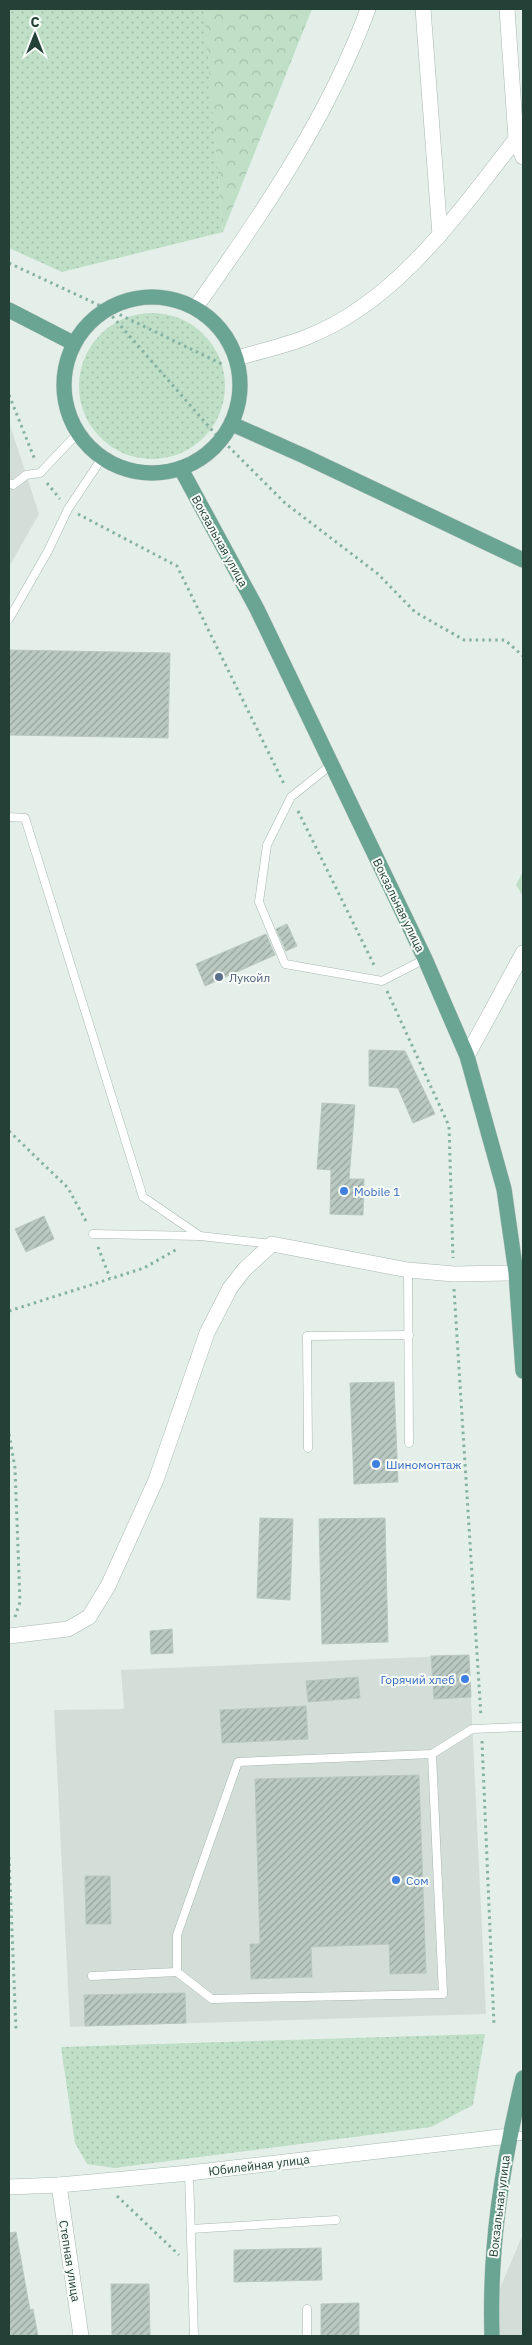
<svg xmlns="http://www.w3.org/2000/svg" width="532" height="2345" viewBox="0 0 532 2345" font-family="'IBM Plex Sans',sans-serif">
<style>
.built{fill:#d4ded9}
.grass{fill:url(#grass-dots)}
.forest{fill:url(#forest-crowns)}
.building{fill:url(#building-hatch);stroke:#b8c8c1}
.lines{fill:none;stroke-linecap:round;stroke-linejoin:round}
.lane-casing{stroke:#a7b7b1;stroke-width:9}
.street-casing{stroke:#a7b7b1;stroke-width:16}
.secondary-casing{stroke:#a4bab1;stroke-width:16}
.primary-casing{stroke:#c2cac7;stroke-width:16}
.path{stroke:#86b2a2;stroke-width:3;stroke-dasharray:2.5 4;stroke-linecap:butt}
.lane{stroke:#fff;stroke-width:8}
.street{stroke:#fff;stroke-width:15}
.secondary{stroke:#fff;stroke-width:15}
.primary{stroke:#6aa492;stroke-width:15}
.service-dot{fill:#5c6f8a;stroke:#f6fbf8;stroke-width:2}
.shop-dot{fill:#3f7fe0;stroke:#f6fbf8;stroke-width:2}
.labels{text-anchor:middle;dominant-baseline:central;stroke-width:4;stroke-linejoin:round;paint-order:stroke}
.street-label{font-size:12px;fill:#244138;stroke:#f6fbf8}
.service-label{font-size:12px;fill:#4e5e75;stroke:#f6fbf8;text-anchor:start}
.shop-label{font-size:12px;fill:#366cbe;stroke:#f6fbf8;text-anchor:start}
</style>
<defs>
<pattern id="grass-dots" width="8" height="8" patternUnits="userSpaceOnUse" patternTransform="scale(1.25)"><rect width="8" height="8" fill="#bfdfc6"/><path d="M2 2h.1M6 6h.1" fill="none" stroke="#a4c1ab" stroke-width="1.8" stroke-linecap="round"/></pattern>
<pattern id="forest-crowns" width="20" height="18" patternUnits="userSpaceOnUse" patternTransform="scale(1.25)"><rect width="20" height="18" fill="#bfdfc6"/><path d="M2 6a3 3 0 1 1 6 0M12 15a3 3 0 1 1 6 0" fill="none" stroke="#a4c1ab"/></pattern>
<pattern id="building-hatch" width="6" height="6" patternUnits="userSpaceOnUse" patternTransform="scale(1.25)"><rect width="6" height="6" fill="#bbc9c3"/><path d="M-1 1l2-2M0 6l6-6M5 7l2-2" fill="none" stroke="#98a59f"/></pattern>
</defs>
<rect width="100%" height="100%" fill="#e5efea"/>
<g class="built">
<path d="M9,422L39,514L9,567Z"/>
<path d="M469,1655L486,2014L70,2027L54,1710L124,1709L121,1670Z"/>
<path d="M523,2234V2336H500L497,2295Z"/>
</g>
<g class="grass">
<path d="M9,9H204L223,232L62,272L9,248Z"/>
<circle cx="152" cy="386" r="73"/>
<path d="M485,2034L473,2105L431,2127L114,2168L87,2164L75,2143L61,2047Z"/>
</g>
<g class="forest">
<path d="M204,9H312L223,232L205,25Z"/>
<path d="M523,871V896L516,885Z"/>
</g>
<g class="building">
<path d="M9,650L170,653L168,738L9,735Z"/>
<path d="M287,924L297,946L286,951L276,929Z"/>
<path d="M266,934L275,955L205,986L196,964Z"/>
<path d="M369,1050L405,1051L435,1114L413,1123L398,1088L369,1086Z"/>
<path d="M322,1103L355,1105L349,1179H364L363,1215L330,1214L331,1170L317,1169Z"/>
<path d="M44,1216L54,1239L26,1252L15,1229Z"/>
<path d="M394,1382L398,1482L354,1484L350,1383Z"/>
<path d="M260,1518L293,1519L290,1600L257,1598Z"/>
<path d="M385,1518L388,1642L322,1644L319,1519Z"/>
<path d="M172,1629L173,1653L151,1654L150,1631Z"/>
<path d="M469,1655L471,1697L434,1699L431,1656Z"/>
<path d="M358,1677L360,1698L308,1702L306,1681Z"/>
<path d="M306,1706L308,1739L222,1743L220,1710Z"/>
<path d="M419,1775L426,1973L390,1974L389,1944L311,1947L312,1977L251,1979L250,1944H260L255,1779Z"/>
<path d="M85,1876H110L111,1924H86Z"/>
<path d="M185,1993L186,2023L85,2026L84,1995Z"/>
<path d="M16,2232L30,2310L33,2309L38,2336H9V2233Z"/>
<path d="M321,2248L322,2280L234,2282V2250Z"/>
<path d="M111,2284H149L150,2336H112Z"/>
<path d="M359,2303V2336H321V2304Z"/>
</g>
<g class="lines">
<defs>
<g id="lane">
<path d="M9,483L13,485L26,475L40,473L78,433"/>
<path d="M9,619L48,551L68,509L102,458"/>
<path d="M331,765L291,797L267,845L259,902L285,964L382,981L425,959"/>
<path d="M9,817L25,818L143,1197L200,1236"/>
<path d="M93,1234L200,1236L272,1244"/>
<path d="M408,1270L409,1443"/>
<path d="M308,1448L307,1336L409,1335"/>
<path d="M177,1972V1935L238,1762L432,1754L472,1729L523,1727"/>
<path d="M92,1976L177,1972L212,1999L443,1994L432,1754"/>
<path d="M509,2136H523"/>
<path d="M189,2173L194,2336"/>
<path d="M191,2229L336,2220"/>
<path d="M307,2309V2336"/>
</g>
<g id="street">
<path d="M423,9L440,235"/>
<path d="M507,9L516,139L523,157"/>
<path d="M238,358C260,351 285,346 307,337C398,301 458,213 516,139"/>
<path d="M467,1056L523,953"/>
<path d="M9,1636L68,1629L89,1617L108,1586L156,1480L207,1333L230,1288L244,1270L272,1244L408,1270L454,1274L516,1273"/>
<path d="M59,2185L81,2336"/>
</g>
<g id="secondary">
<path d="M196,307C262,214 329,116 368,9"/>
<path d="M9,2187L59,2185L189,2173L509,2136"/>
</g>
<g id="primary">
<circle cx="152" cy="385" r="88"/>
<path d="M9,310L73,343"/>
<path d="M232,424L304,456L523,560"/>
<path d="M181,469L257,609L425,959L467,1056L504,1189L516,1273L523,1371"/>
<path d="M492,2336C489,2247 502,2165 523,2078"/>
</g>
</defs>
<use href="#lane" class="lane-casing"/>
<use href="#street" class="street-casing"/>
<use href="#secondary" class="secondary-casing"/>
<use href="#primary" class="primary-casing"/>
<g class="path">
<path d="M9,263L105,308L218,437L222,438"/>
<path d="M108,309L224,365"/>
<path d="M9,395L35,460"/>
<path d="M219,437L285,503L378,574L415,612L464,640H505L523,656"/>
<path d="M47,483L60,499"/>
<path d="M78,514L177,566L285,786"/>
<path d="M298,811L375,967"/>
<path d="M387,991L449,1126L453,1258"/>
<path d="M9,1131L68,1188L87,1223"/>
<path d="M98,1247L110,1278"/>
<path d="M454,1289L481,1717"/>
<path d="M9,1311L144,1268L179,1248"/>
<path d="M9,1434L15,1468L20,1602L14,1620"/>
<path d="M482,1741L494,2025"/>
<path d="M9,1857L16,2030"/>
<path d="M117,2196L179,2255"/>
</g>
<use href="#lane" class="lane"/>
<use href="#street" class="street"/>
<use href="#secondary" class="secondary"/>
<use href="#primary" class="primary"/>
</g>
<circle class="service-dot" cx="219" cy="977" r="5"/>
<g class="shop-dot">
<circle cx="344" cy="1191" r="5"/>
<circle cx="376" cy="1464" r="5"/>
<circle cx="465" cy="1679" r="5"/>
<circle cx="396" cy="1880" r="5"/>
</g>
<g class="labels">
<g class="street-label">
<text transform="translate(220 541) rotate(61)">Вокзальная улица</text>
<text transform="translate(399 905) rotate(64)">Вокзальная улица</text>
<text transform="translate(259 2165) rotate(-7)">Юбилейная улица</text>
<text transform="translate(499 2206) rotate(-83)">Вокзальная улица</text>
<text transform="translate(70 2261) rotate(81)">Степная улица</text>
</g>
<g class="service-label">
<text x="229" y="977">Лукойл</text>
</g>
<g class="shop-label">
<text x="354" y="1191">Mobile 1</text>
<text x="386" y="1464">Шиномонтаж</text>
<text x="455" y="1679" text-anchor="end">Горячий хлеб</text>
<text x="406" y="1880">Сом</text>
</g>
</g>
<rect width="532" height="2345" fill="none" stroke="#244138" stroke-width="20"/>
<g transform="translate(35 35)" stroke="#f6fbf8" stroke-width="4" paint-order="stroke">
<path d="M0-4L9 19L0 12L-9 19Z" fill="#244138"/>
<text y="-8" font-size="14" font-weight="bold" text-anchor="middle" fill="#244138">С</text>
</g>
</svg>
